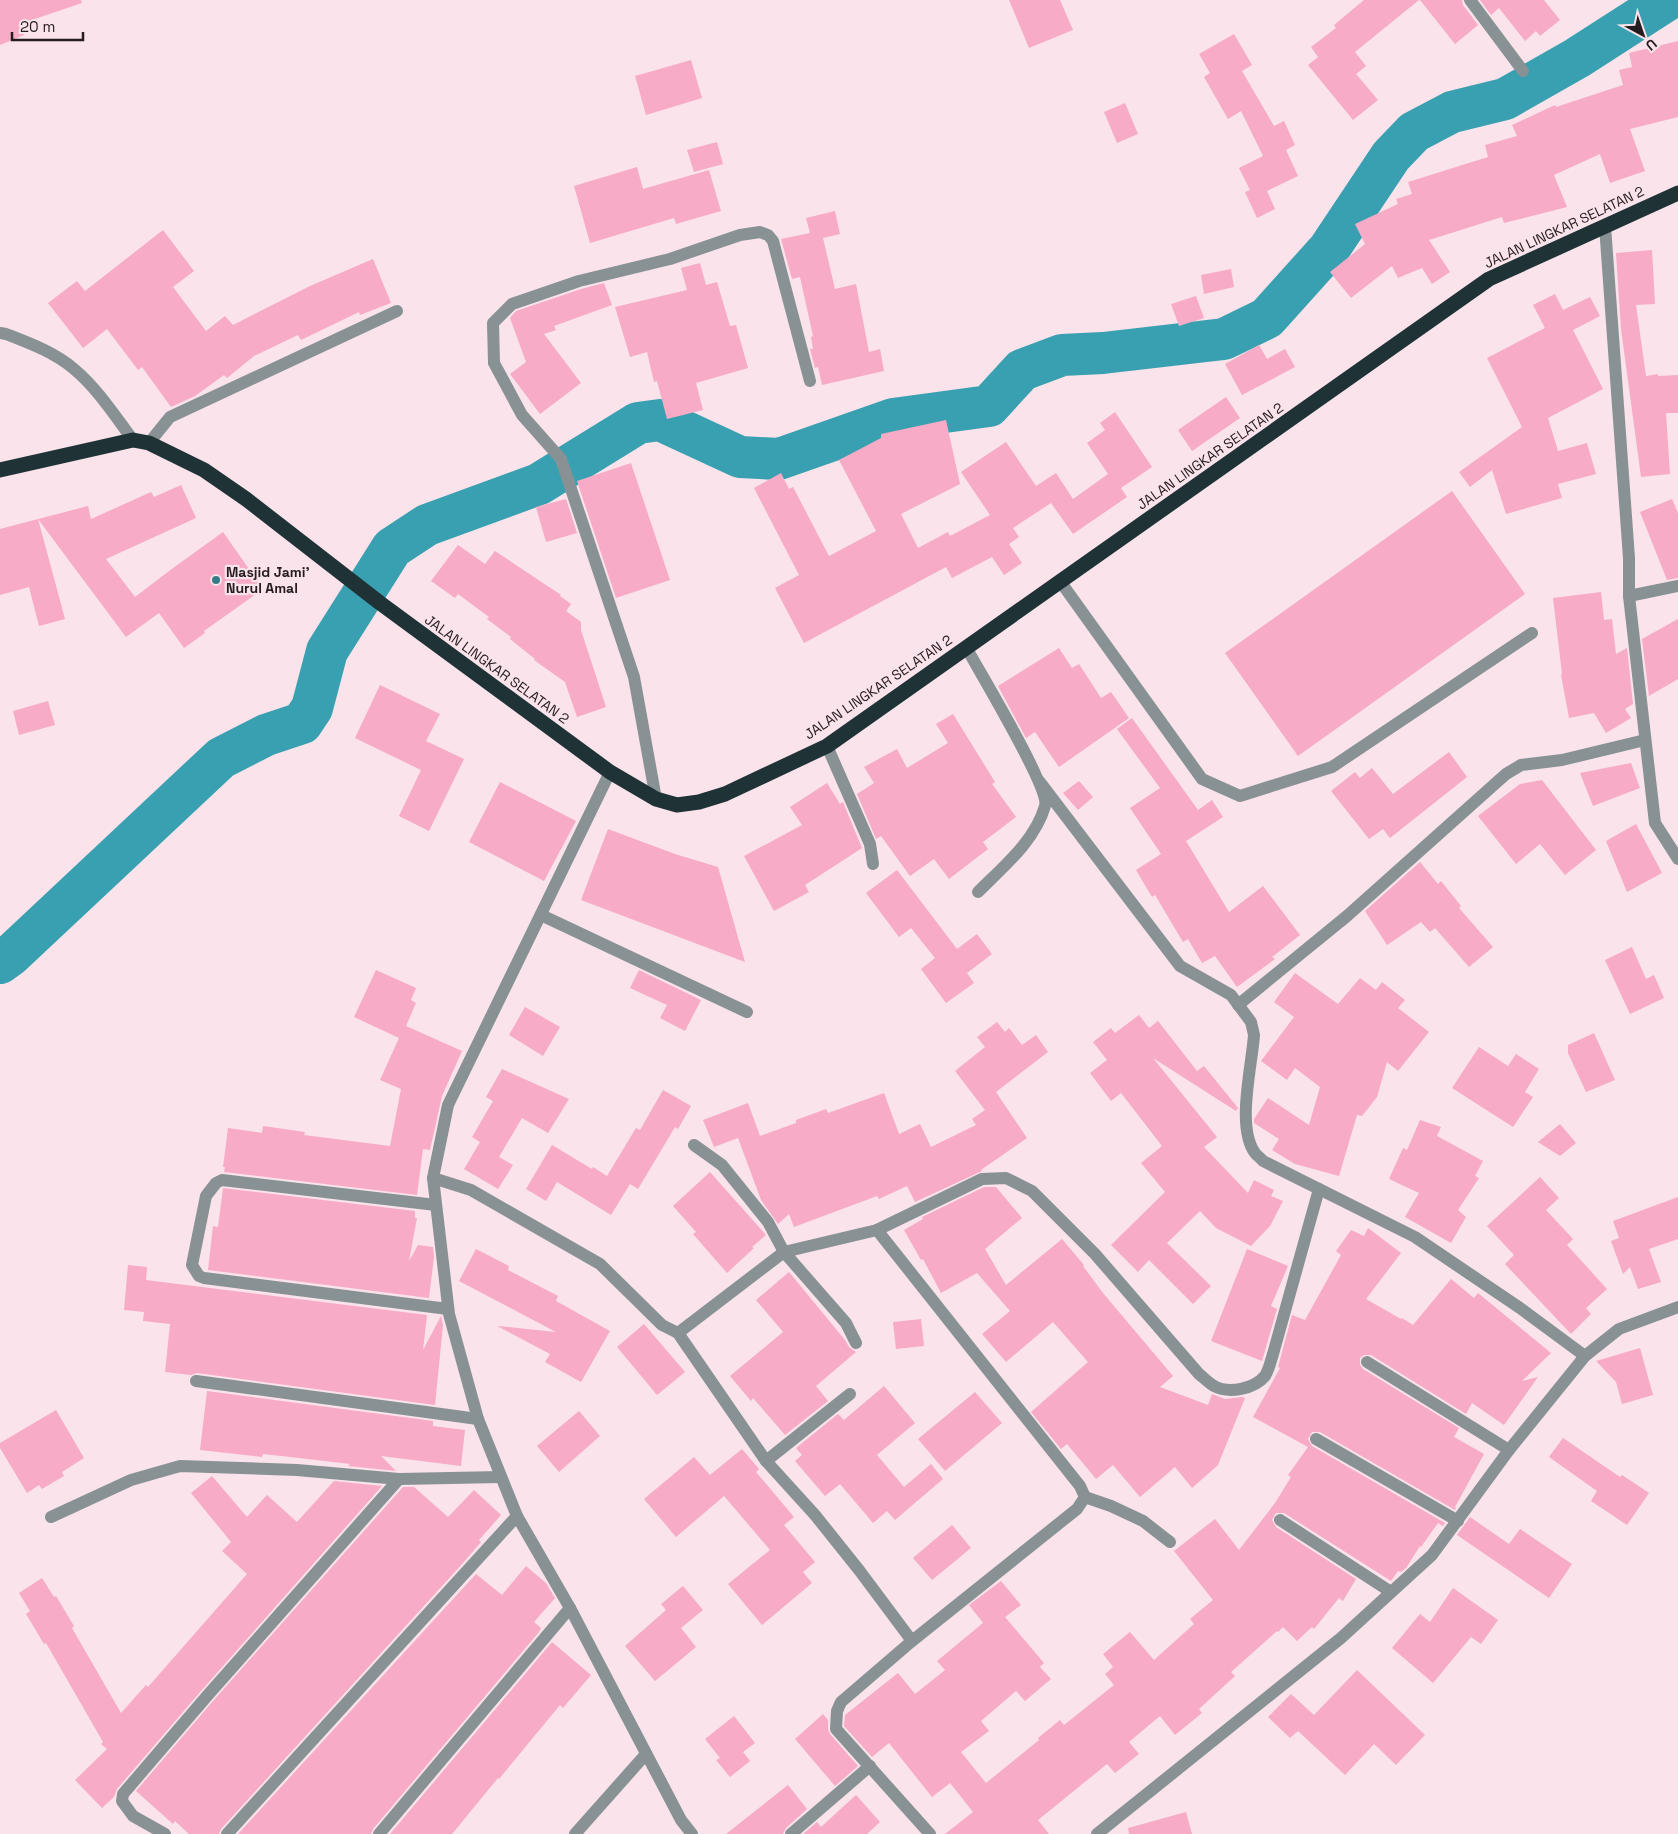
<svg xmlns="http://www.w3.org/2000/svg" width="1678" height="1834" viewBox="0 0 1678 1834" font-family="'Space Grotesk',sans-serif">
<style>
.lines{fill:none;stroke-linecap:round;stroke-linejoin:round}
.river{stroke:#38a0b0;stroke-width:42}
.building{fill:#f7abc6}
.minor{stroke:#889294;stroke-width:12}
.highway{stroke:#1f3337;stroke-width:15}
.poi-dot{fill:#357c87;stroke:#fae3ea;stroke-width:2}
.labels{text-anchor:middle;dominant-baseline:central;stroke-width:4.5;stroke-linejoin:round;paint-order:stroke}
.street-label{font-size:14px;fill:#241c1f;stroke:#fae3ea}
.poi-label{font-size:14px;font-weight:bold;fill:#241c1f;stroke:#fae3ea;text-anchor:start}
</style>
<rect width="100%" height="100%" fill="#fae3ea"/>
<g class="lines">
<path class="river" d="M0,963L11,955L221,758L266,735L302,723L312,708L327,651L392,548L427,525L539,484L638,423L660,420L740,457L779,459L893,419L989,406L1022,370L1062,355L1103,353L1224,339L1267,318L1329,249L1391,156L1414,132L1452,112L1505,99L1577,58L1667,0"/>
</g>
<g class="building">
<path d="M0,0H81L82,3L20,24L24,35L0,45Z"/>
<path d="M1009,0H1060L1073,30L1029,48Z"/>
<path d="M1364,0H1419L1355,52L1366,66L1356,74L1378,100L1353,120L1308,65L1318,57L1311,47L1336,28L1334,25Z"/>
<path d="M1420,0H1462L1463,5L1478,25L1455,44Z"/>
<path d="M1480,0H1544L1560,20L1540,36L1536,31L1525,41L1499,8L1491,15Z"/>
<path d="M1234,34L1252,65L1242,71L1274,126L1284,121L1295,145L1286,150L1298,176L1267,191L1275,209L1257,218L1245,192L1250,190L1239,168L1263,156L1241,111L1228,119L1204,77L1210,73L1199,54Z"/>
<path d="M1678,41V117L1630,129L1645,171L1610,183L1600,154L1554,175L1567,207L1504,223L1502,217L1429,240L1450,272L1432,284L1422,268L1398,278L1392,266L1351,298L1330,272L1365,244L1355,224L1398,204L1396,199L1412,194L1408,182L1488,157L1485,145L1517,136L1512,125L1555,105L1556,107L1623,85L1619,70L1632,67L1629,53Z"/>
<path d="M691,60L702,98L646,115L635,76Z"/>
<path d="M1125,103L1138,134L1117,143L1104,112Z"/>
<path d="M717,142L723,164L694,172L687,150Z"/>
<path d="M637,167L643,189L709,170L721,211L676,224L674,218L590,243L574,186Z"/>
<path d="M835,211L840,234L823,238L835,289L856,284L869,352L880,349L884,371L822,385L818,367L815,368L810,349H813L811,337L813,336L800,277L792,279L781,239L810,233L806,218Z"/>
<path d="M163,230L194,271L173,287L206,331L225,316L233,325L310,286L373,259L391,303L360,315L359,312L301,340L298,335L254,356L227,378L224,375L195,396L171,407L142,367L138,370L107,329L83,348L48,303L77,281L85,291Z"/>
<path d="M1652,250L1655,304L1636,305L1646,376L1658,374V376L1678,375V413H1666L1670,474L1641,477L1621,329L1616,253Z"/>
<path d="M700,263L706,285L717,282L730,326L736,325L748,368L696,383L703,410L667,419L657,381L654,382L647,352L630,357L615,307L687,290L681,268Z"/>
<path d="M1231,269L1234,287L1204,294L1201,275Z"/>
<path d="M604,283L612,305L554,326L556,330L544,334L581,383L540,414L510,374L526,362L510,318L516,311L581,289Z"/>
<path d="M1555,294L1563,310L1590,297L1600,316L1573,330L1603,389L1548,418L1558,451L1587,443L1596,474L1558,484L1562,498L1506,514L1492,470L1470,487L1459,472L1522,427L1487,358L1545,328L1533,305Z"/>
<path d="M1196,296L1204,318L1179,326L1171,304Z"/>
<path d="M1259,345L1267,359L1285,349L1295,367L1242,395L1225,364Z"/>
<path d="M1226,397L1240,418L1192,451L1178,430Z"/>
<path d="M1115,412L1152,467L1121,488L1127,497L1073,534L1051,503L1013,528L1019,537L1009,544L1022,563L1004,575L992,557L952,578L946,567L804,643L775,588L799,575L754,488L781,473L789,489L793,487L829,556L876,531L839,460L881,438V434L946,420L960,484L901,514L918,548L948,532L950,536L990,515L961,472L1006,442L1036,486L1056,473L1073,499L1108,474L1087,443L1105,430L1100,423Z"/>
<path d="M631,463L670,580L616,598L577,481Z"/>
<path d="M181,485L196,518L106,559L135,597L169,571L223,532L263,589L204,631L205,633L184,648L159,613L126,637L38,519L88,506L91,519L151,492L154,497Z"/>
<path d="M1452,491L1525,594L1298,756L1225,653Z"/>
<path d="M566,499L577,533L546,542L536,507Z"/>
<path d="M1672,499L1678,513V578L1667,580L1640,512Z"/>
<path d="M38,519L65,619L39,626L29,587L0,595V529Z"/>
<path d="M458,545L485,564L495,551L561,595L560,596L571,604L566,611L581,622V630L606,707L577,717L565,682L534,660L535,659L510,639L511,637L487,619L489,617L458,594L455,598L431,581Z"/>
<path d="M1601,592L1604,620L1612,619L1616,654L1627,648L1633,704L1625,709L1631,718L1606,733L1594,713L1569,718L1561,675L1562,674L1553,598Z"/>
<path d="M1678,619V679L1649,696L1642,639Z"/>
<path d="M1059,648L1072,668L1079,664L1101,698L1111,692L1129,718L1059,767L1035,732L1026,738L998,686Z"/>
<path d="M380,685L440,714L426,741L464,759L429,831L399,816L421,770L355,738Z"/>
<path d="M48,701L55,725L19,735L13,711Z"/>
<path d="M953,714L995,782L992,784L1016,817L983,842L988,849L949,879L934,859L910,876L881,836L876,839L857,794L874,783L864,767L897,749L907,768L948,743L936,724Z"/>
<path d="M1132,718L1198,810L1212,800L1223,817L1186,841L1229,912L1263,886L1300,935L1272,957L1275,959L1237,987L1215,956L1202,963L1188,939L1183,942L1155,895L1152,897L1136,870L1161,854L1130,808L1160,788L1117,729Z"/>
<path d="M1449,752L1467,777L1390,838L1383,829L1369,839L1331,791L1355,772L1360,778L1372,768L1393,794Z"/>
<path d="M1631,763L1640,788L1593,806L1580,773Z"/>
<path d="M1542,780L1596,850L1565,875L1540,844L1516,864L1478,816L1520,784Z"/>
<path d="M1079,781L1093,797L1078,810L1063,793Z"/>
<path d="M500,782L576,821L544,881L469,842Z"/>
<path d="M827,783L840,804L843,802L862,848L805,885L809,892L774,911L744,856L802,825L790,807Z"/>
<path d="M1636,824L1662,873L1627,892L1606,841Z"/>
<path d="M608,829L675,854L718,867L745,962L581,900Z"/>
<path d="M1420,862L1438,884L1441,881L1461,906L1459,908L1493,947L1469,967L1435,928L1430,932L1421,922L1387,945L1365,911Z"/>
<path d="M897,870L957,949L977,934L992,954L967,973L974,983L946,1003L921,969L935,958L911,928L899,937L866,893Z"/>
<path d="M1632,947L1646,979L1654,975L1664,998L1630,1014L1605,960Z"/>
<path d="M376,970L416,988L411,1000L416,1003L406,1026L462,1051L442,1096L430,1150L423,1149L417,1195L224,1172L225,1167H223L228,1128L262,1133L263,1126L305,1132L304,1135L390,1146L401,1089L380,1080L399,1038L354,1017Z"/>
<path d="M639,970L701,1000L685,1031L660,1018L667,1005L630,988Z"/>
<path d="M1295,973L1338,1004L1360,978L1376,990L1382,982L1405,1000L1398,1008L1429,1032L1398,1071L1387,1062L1377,1097L1362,1116L1357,1115L1339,1176L1295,1164L1272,1150L1279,1139L1254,1123V1119L1268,1098L1309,1125L1320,1087L1295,1068L1287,1080L1261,1061L1294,1017L1274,1002Z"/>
<path d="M525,1007L560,1027L543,1056L509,1035Z"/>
<path d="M1139,1015L1149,1028L1158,1021L1197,1071L1204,1066L1238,1108L1236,1111L1153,1058L1217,1137L1204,1147L1248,1193L1254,1180L1274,1190L1271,1196L1283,1201L1270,1226L1251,1246L1216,1228L1200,1211L1167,1243L1211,1286L1193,1304L1149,1260L1138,1272L1111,1245L1165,1192L1141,1163L1162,1146L1121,1093L1111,1101L1090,1073L1107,1060L1093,1042L1111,1028L1115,1033Z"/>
<path d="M997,1022L1005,1032L1009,1028L1022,1045L1036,1035L1048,1052L996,1092L1027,1138L981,1170L982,1171L915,1202L907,1186L879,1199L877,1196L794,1227L789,1214L778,1224L761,1200L738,1138L714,1147L703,1120L748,1103L760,1136L796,1123V1120L826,1109L828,1113L884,1093L899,1134L920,1124L931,1147L976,1125L972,1119L985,1110L955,1071L985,1047L977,1037Z"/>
<path d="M1594,1033L1615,1080L1586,1092L1568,1053V1045Z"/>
<path d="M1479,1047L1508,1066L1516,1054L1539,1069L1525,1092L1533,1097L1513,1127L1452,1088Z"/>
<path d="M502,1069L569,1099L548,1133L522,1118L499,1157L513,1165L498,1189L464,1169L480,1142L472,1137L493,1101L486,1097Z"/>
<path d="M663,1090L691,1106L678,1129L675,1127L638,1189L630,1184L611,1215L557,1182L546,1201L526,1189L552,1145L592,1169L593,1167L607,1176L636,1128L640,1130Z"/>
<path d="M1420,1120L1441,1127L1437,1136L1483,1161L1475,1176L1479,1178L1458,1210L1466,1217L1451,1243L1405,1217L1419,1193L1389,1179L1403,1148L1407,1150Z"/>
<path d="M1560,1124L1576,1143L1560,1156L1538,1142Z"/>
<path d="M710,1172L766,1235L752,1247L754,1248L727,1273L693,1234L696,1232L673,1206Z"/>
<path d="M1540,1177L1559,1198L1546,1210L1573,1239L1567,1245L1607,1289L1586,1308L1591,1314L1571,1334L1505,1264L1514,1255L1487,1226Z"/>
<path d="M984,1187H996L1022,1218L985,1249L1006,1285L1062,1239L1084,1265L1083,1266L1103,1293L1173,1376L1160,1387L1208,1405L1212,1394L1225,1399L1242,1397L1245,1398L1218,1465L1192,1488L1175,1467L1140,1497L1113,1465L1096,1479L1067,1444L1061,1449L1031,1412L1088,1362L1053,1322L1006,1362L982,1334L1010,1311L977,1273L941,1293L923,1259L921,1260L904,1230L923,1219L922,1217Z"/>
<path d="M223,1188L415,1211V1218H417L409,1261L418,1245L433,1247L434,1257L429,1298L208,1270L213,1226L218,1227Z"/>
<path d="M1678,1197V1239L1649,1249L1661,1282L1638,1289L1630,1267L1623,1274L1611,1241L1619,1238L1613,1221Z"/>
<path d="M1368,1228L1401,1253L1366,1299L1401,1319L1402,1318L1413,1325L1451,1279L1474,1298L1478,1293L1551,1353L1522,1381L1538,1377L1504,1425L1472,1403L1466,1414L1371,1355H1364L1360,1358V1365L1363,1369L1459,1428L1454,1437L1484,1454L1455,1507L1456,1508L1455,1510L1320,1432H1312L1308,1439L1312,1446L1445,1523L1443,1526L1438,1523L1421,1547L1420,1546L1406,1568L1401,1572L1398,1571L1391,1581L1284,1513H1276L1272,1520L1276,1527L1356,1579L1343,1601L1339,1598L1314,1629L1312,1627L1297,1641L1283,1627L1278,1632L1277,1631L1231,1672L1235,1676L1199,1709L1202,1713L1175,1735L1160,1716L1129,1742L1139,1754L1115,1773L1107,1764L1038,1820L1049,1834H945L973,1812L950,1783L932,1797L889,1743L872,1757L844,1726L845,1715L898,1673L915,1694L945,1670L937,1661L983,1623L969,1605L1001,1581L1021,1605L1005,1617L1044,1663L1040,1667L1051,1679L1025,1701L1016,1691L981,1721L989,1731L961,1752L986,1783L1039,1740L1038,1738L1060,1720L1064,1725L1114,1685L1105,1674L1113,1667L1103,1654L1130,1632L1154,1660L1194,1624L1190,1619L1213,1600L1174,1551L1215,1519L1239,1550L1275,1503L1291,1477L1288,1475L1308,1447L1253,1417L1280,1368L1278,1367L1292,1315L1305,1320L1341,1255L1336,1251L1351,1230L1364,1236Z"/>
<path d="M476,1249L509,1266L508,1270L558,1296L556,1301L610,1331L581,1382L545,1362L550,1354L497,1326L556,1332L459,1281Z"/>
<path d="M1247,1249L1288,1266L1271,1306L1277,1309L1262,1361L1211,1341Z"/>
<path d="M128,1265L147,1267L146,1280L427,1315L423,1350L441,1316L443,1325L435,1405L197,1373L191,1375L165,1372L170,1324L143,1321L144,1312L124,1310Z"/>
<path d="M789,1272L845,1340L849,1347L856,1352L816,1386L828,1401L785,1435L753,1398L751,1401L730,1376L783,1332L756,1300Z"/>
<path d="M921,1319L924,1346L896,1349L893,1322Z"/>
<path d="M644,1324L685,1372L657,1395L617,1347Z"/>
<path d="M1640,1348L1653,1395L1622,1404L1616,1382L1596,1361Z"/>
<path d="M884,1386L915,1423L877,1455L904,1487L931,1464L943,1479L895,1520L887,1511L873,1523L840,1484L825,1496L795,1461L802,1455L796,1448L838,1414L844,1420Z"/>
<path d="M207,1391L433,1421V1426L465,1430L461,1466L381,1456L396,1471L348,1466L350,1464L299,1458L263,1454L262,1457L200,1450Z"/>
<path d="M975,1392L1002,1423L945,1471L918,1439Z"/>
<path d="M56,1410L84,1458L62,1472L64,1476L42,1489L39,1485L27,1493L0,1448V1443Z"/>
<path d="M579,1411L600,1436L559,1472L537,1446Z"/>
<path d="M1563,1438L1620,1477L1622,1475L1649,1493L1627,1525L1591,1501L1597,1491L1549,1457Z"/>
<path d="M742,1449L759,1469L756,1472L794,1517L784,1525L815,1562L803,1572L812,1583L762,1625L728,1584L770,1550L724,1496L676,1537L644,1499L694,1457L710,1475Z"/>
<path d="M212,1476L247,1517L267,1495L297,1522L334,1481L382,1486L201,1691L117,1789L114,1797L102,1808L75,1780L107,1749L101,1744L103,1742L46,1643L44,1644L26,1614L30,1611L19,1593L42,1578L54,1597L56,1596L74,1626L72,1628L121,1713L146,1685L148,1687L247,1574L222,1551L231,1542L191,1493Z"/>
<path d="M403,1487H414L448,1517L474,1490L501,1515L479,1540L481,1542L463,1563L221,1829L219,1834H189L175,1821L173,1824L136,1791L213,1701Z"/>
<path d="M1470,1517L1509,1544L1520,1529L1572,1564L1549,1598L1457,1535Z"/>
<path d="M952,1525L971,1548L932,1580L913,1558Z"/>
<path d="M526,1566L546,1583L555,1598L534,1622L541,1628L539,1632L373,1829L371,1834H238L476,1574L502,1595Z"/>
<path d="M683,1586L703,1610L681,1628L696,1647L655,1681L625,1646L666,1610L661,1604Z"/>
<path d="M1453,1588L1498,1620L1481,1644L1471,1637L1433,1683L1392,1648L1420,1614L1430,1622Z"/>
<path d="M552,1642L591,1675L563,1708L560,1705L499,1779L498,1778L452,1834H390Z"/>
<path d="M1357,1670L1425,1735L1396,1765L1374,1744L1345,1775L1298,1731L1290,1738L1268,1717L1291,1694L1314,1715Z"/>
<path d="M823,1714L828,1720V1729L830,1734L858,1766L835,1786L795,1739Z"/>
<path d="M734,1716L755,1743L743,1752L750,1761L730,1777L716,1760L720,1758L705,1739Z"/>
<path d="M788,1785L807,1809L786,1828L783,1834H726Z"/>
<path d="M856,1795L880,1822L867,1834H803L817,1822L821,1827Z"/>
<path d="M1186,1812L1192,1834H1129L1128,1828Z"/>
</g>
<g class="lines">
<g class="minor">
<path d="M1470,0L1523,71"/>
<path d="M1605,226L1629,558V596L1655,823L1678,859"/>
<path d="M0,333L6,334C29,343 54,352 74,369C97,388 115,416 133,440"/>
<path d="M149,443L170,417L397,311"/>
<path d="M1060,581L1202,779L1240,796L1332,767L1532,633"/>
<path d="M1629,596L1678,586"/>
<path d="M966,647C979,671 1050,788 1045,806C1035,841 1003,867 978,892"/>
<path d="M827,746L870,844L873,864"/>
<path d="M1039,781L1180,966L1231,995L1251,1022L1254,1035C1252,1066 1236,1127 1255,1153C1257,1156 1261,1158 1263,1161L1415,1237L1520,1308L1585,1356"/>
<path d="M656,799L634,677L561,459L522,415L494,363L493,323L512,304L579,281L670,259L740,235L760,232L768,235L773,241L810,381"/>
<path d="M541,915L747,1012"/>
<path d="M1238,1005L1347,916L1506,774L1521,765L1562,760L1645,740"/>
<path d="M694,1145L722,1165L768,1222L784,1252L846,1323L856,1343"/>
<path d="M433,1178L471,1190L600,1264L662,1325L678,1333L784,1252L877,1230L1080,1486L1085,1497L1077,1509L912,1641L841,1702L837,1711L836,1729L930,1834"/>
<path d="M436,1205L222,1180L216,1183L206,1196L192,1265L199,1276L204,1278L448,1309"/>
<path d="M877,1230L982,1179L1006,1178L1032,1191L1095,1254L1199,1374C1204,1378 1209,1383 1214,1386C1229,1394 1254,1389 1265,1376C1269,1370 1271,1360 1273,1354L1319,1189"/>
<path d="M678,1333L766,1461"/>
<path d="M1367,1362L1509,1450"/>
<path d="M196,1381L478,1419"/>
<path d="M850,1394L766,1461L815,1515L859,1570L912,1641"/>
<path d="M1316,1439L1458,1521"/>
<path d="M1085,1497L1111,1506L1143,1521L1170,1542"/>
<path d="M51,1517L131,1480L180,1466L297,1470L399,1479"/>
<path d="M1280,1520L1391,1592"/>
<path d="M570,1608L681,1820L692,1834"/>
<path d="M165,1834L133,1816L122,1801L123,1794L207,1696L399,1479L501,1477"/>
<path d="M227,1834L517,1516"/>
<path d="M379,1834L570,1608L517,1516L478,1419L449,1314L433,1178L448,1105L610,772"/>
<path d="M575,1834L646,1754"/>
<path d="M791,1834L870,1766"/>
<path d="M1097,1834L1341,1638L1432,1555L1509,1450L1585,1356L1619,1329L1678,1307"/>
</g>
<path class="highway" d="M0,470L133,440L149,443L204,470L246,499L380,603L610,772L656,799L677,805L699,802L725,794L827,746L1489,279L1678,193"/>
</g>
<circle class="poi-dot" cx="216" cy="580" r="5"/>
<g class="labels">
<g class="street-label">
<text transform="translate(1564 227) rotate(-25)">JALAN LINGKAR SELATAN 2</text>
<text transform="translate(1210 456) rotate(-35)">JALAN LINGKAR SELATAN 2</text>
<text transform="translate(497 669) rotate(36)">JALAN LINGKAR SELATAN 2</text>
<text transform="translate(878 687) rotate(-34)">JALAN LINGKAR SELATAN 2</text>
</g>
<g class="poi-label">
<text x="226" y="572">Masjid Jami'<tspan x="226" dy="16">Nurul Amal</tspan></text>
</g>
</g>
<g transform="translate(1643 35) rotate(140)" stroke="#fae3ea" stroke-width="4" paint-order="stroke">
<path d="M0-4L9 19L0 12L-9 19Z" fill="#241c1f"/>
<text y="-8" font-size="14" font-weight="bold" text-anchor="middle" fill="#241c1f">U</text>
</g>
<path d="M12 32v8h71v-8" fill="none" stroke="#241c1f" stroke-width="2.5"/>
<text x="20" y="32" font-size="15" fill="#241c1f" stroke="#fae3ea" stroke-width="4" paint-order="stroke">20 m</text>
</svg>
